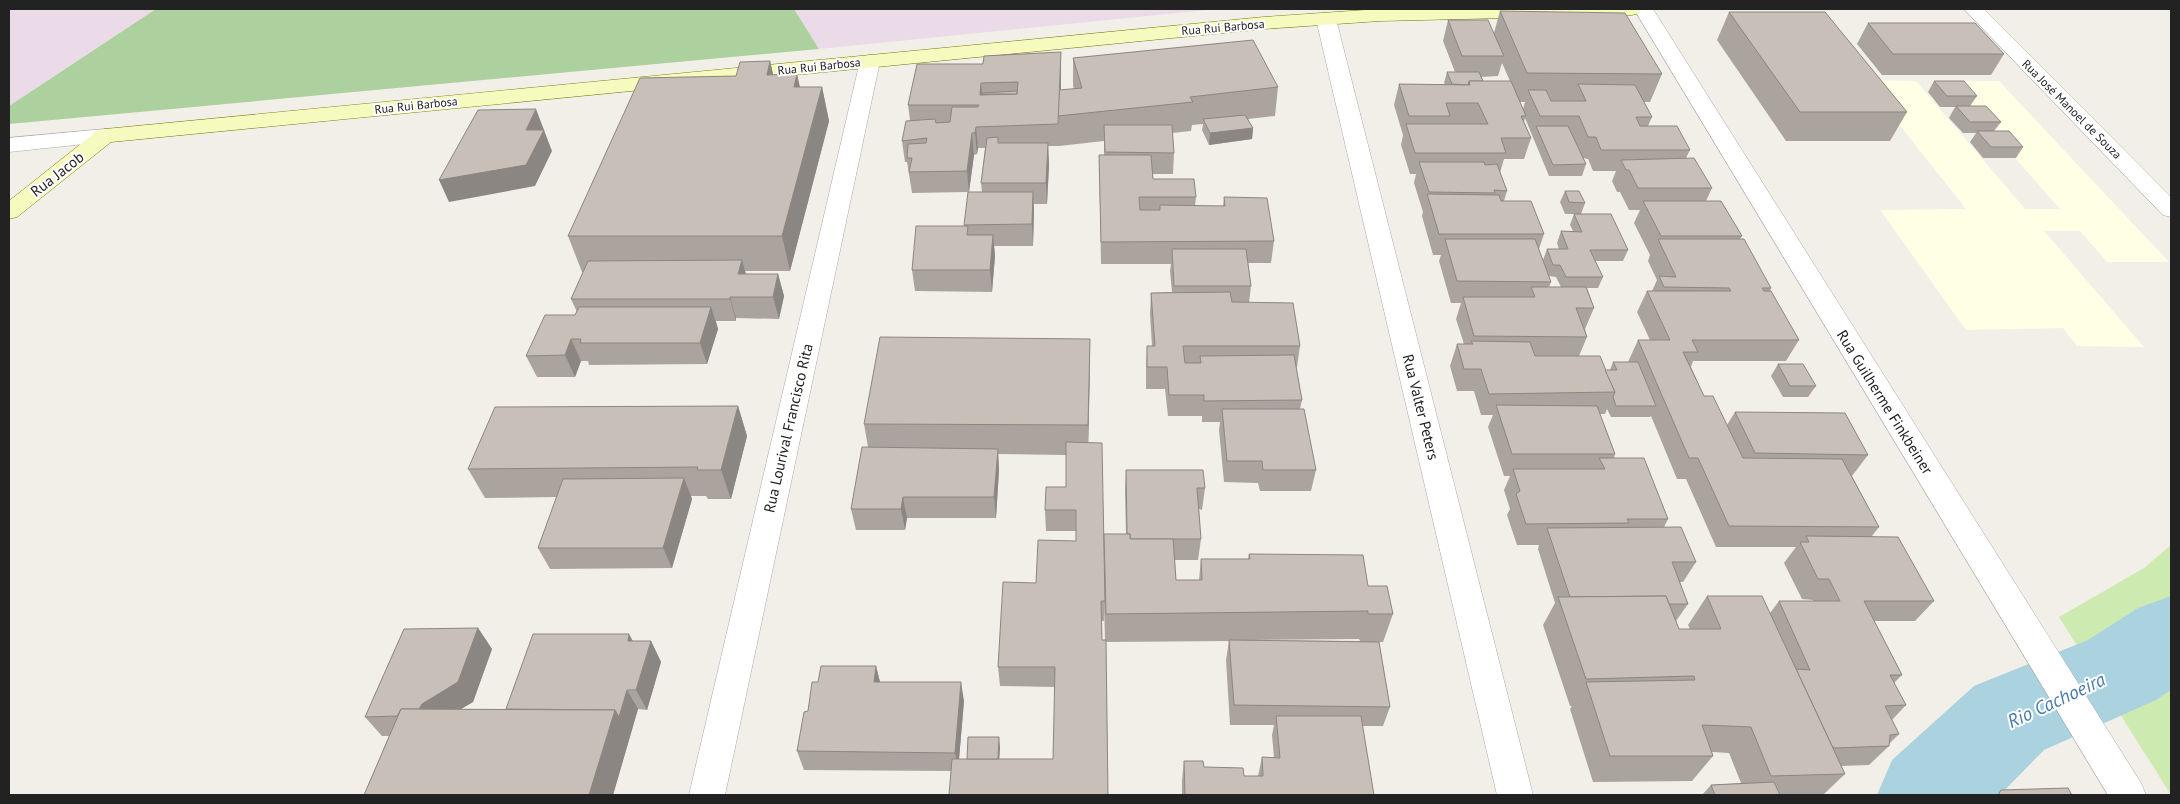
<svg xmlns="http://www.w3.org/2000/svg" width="2180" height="804" viewBox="0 0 2180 804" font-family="'PT Sans',sans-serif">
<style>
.industrial{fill:#ebdbe8}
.education{fill:#ffffe5}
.grass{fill:#cdebb0}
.forest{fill:#add19e}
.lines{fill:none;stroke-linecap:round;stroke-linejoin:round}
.river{fill:#aad3df;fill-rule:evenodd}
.street-casing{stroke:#a9a9a9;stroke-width:1}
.secondary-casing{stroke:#707d05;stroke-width:1}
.street{fill:#fff;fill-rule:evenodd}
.secondary{fill:#f7fabf;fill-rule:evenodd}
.wall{fill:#aba49e;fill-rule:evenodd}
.shaded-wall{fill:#8b8681}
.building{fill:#c7bfb8;stroke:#8b8681;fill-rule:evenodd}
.labels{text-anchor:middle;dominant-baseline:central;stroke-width:4;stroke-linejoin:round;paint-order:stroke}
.far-street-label{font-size:12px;fill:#222;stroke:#fff}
.street-label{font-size:15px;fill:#222;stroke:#fff}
.near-water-label{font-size:19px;font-style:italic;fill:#4a7aab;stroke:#fff}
</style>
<rect width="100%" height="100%" fill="#f2efe9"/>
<g class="industrial">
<path d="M9,9H156L9,106Z"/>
<path d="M794,9H1217L819,49Z"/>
</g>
<path class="education" d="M1864,80L1916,81L2025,209H2060L1947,81H1999L2169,262H2107L2080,231H2044L2144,347L2077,346L2063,328L1966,330L1880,210L1966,209Z"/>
<path class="grass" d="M2171,545V795L2059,617L2144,568Z"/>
<path class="forest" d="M156,9H794L819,49L9,124V106Z"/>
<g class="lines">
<path class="river" d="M2171,596V690L2156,700L2044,750L2000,795H1877L1892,760L1974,686L2088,640L2138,608Z"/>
<defs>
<g id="street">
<path d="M1634,9H1653L2141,783L2146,795H2108Z"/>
<path d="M1964,9H1984L2171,197V217L2163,215Z"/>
<path d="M1326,13L1333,15L1336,19L1533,795H1497L1316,19L1319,15Z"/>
<path d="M870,55L877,57L880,61L725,795H689L860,61L863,57Z"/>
<path d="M105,129L113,131L116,136L113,141L9,152V138Z"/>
</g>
<path id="secondary" d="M1380,9H1642L1639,13L1632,15L1380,21L1264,29L111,142L17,217L9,219V201L97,131L105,129L1264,17Z"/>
</defs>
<use href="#street" class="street-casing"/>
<use href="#secondary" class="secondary-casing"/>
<use href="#street" class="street"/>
<use href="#secondary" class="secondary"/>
</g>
<g class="wall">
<path d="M1500,11L1662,74L1650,102H1644L1652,117L1648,126L1690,150L1686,158L1712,188L1706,201L1742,236L1740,239L1771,288L1770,291L1799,340L1786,361H1693L1691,367L1704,396L1727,425L1735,412L1868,455L1852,476L1879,527L1872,536L1934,601L1915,621H1874L1902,675L1894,683L1906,705L1892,720L1899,734L1889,744V746L1869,765L1841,766L1845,774L1823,795H1702L1711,785L1741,783L1729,753L1712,752L1713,756L1692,781L1593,782L1570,709L1572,706H1570L1543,625L1555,603L1538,549L1539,545H1517L1507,515L1510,509L1504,490L1510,476H1504L1488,427L1493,415H1481L1474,391H1457L1450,366L1457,344H1464L1456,319L1461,303H1451L1439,261L1441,255H1433L1422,216L1423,212L1414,183L1416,174H1410L1401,145L1403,135L1394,105L1399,84H1445L1444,83L1447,72H1455L1443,41L1448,20L1494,33ZM1502,63L1510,81H1483L1481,77L1498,76ZM1520,102H1525L1523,109ZM1525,118L1549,176H1582L1586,164L1583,158L1588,159L1593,171H1616L1612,181L1617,192H1620L1629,210H1640L1634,223L1650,255L1648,261L1657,280L1652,291H1647L1637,312L1650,340H1638L1628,362H1613L1610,370H1605L1579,356L1587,337L1585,329L1594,308L1587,288H1598L1603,277L1595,261H1623L1628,250L1581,214L1585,203L1565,191L1560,202L1565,214H1574L1570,225L1573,231H1561L1557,243L1559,249H1547L1543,260L1539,249L1544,234L1504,201L1507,191L1500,173L1504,159H1524L1531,138L1524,122ZM1549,276L1556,277L1561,287H1549L1551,282ZM1607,409L1611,417H1650L1651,416L1677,479H1686L1716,547H1796L1784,563L1802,599L1813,600V601H1779L1770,613L1707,596L1688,625L1690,629H1679L1676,621L1688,604L1680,582H1683L1696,562L1664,527L1668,519L1614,458L1615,454L1600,414H1605Z"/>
<path d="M1729,12L1907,112L1890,141H1786L1717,40Z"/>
<path d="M1868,23L2004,54L1991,75H1882L1857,44Z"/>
<path d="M1061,52V90L1074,89L1073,86V58L1278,87L1275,116L1248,119L1253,128L1252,139L1209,145L1202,130L1203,124L1192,125L1191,131L1172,133L1174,153L1173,174H1153V179L1196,197L1195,206H1223L1224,197L1274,241L1271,263H1248L1251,286L1249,303L1300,346L1297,367H1296L1302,400L1300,409L1316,470L1311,491H1260L1258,483L1224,482L1219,430L1220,422H1202V416H1168L1165,389H1146V368L1147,346H1152L1150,314L1151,293L1172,292L1170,271L1171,264H1101L1099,155H1104V141L1059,146H1048L1049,165L1047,204H1034L1033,246H994L995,256L992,292L915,291L912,270L964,226L968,192L912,193L907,162H905L902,141L910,120L908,105L983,64ZM978,148H985L981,183L982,192H969L974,155L977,154Z"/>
<path d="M770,61L773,75L797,74L800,87H822L829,121L790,271H745L746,274H778L784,296L779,319L736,318V321H716L718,329L707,364L589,365L588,361H581L575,377H537L526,356L575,315L577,312L571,299L583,272H582L568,236L736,76Z"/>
<path d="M1934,81L1977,96L1970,106L2001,122L1994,131L2023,147L2016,158H1983L1970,142L1976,133H1963L1949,118L1955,107H1940L1928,92Z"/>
<path d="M1090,339L1088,443L1104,560V534H1126L1125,491L1126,470L1205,488L1202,510L1199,509L1201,539L1198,560H1175L1176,580H1199L1201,559H1248L1249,554L1368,586L1393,614L1383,642H1379L1390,707L1383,726H1362L1374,795H1182V780L1184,761L1204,767L1244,776H1258L1262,757L1274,758L1272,735L1274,725H1230L1226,660L1229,641L1106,642L1108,795H949L951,771L804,770L797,751L808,711L818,682L876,666L880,682L964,701L959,759H967L1000,747L999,759H1053L1055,687L1000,686L998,667L1036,583L1076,541V531H1046L1045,510L1066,487V455L998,454L999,470L996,518H907L905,530H856L851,509L868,447L864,424ZM1104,604L1105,640H1102L1101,621H1104ZM1359,639L1360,641L1253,640Z"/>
<path d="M1778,364L1816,386L1808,397H1783L1771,376Z"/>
<path d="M738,406L747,436L731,499H708L706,496H691L692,499L672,568L550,569L538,548L557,497L485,498L468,469Z"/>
<path d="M478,628L492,649L473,702L460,709H506L633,641H651L661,662L647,710L638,709L613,795H364L389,736H382L365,717Z"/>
</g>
<g class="shaded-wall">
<path d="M1061,52V73L1060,116H1058Z"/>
<path d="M770,61L778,95L767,75Z"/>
<path d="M797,74L804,109L794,87Z"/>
<path d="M981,83L983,104L980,95Z"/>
<path d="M822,87L829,121L790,271L782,236Z"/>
<path d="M536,109L552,151L535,186L449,202L439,180L526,130Z"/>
<path d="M976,127L978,148L977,154L975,133Z"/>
<path d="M1253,128L1252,139L1209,145L1210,133Z"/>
<path d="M972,133L974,155L969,192L967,171Z"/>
<path d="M1048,143L1049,165L1047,204L1046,183Z"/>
<path d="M1033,192L1034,213L1033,246L1032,224Z"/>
<path d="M993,235L995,256L992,292L990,270Z"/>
<path d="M742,260L748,282L738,274Z"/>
<path d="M778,274L784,296L779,319L773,297Z"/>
<path d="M730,297L736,318V321L730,299Z"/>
<path d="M711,307L718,329L707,364L700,343Z"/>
<path d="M571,339L581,361L575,377L565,355Z"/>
<path d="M1090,339V368L1088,455V425Z"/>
<path d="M738,406L747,436L731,499L721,470Z"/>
<path d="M998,449L999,470L996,518L994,497Z"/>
<path d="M684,478L692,499L672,568L663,548Z"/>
<path d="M903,497L907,518L905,530L901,509Z"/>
<path d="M478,628L492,649L473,702L438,723L415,716L422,704Z"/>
<path d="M629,634L640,654L628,641Z"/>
<path d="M651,641L661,662L647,710L636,690Z"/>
<path d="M876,666L881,686L874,682Z"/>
<path d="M961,682L964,701L958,771L955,753Z"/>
<path d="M627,690L638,709L613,795H589L615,710Z"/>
<path d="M999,737L1000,747L998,778L997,768Z"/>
</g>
<g class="building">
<path d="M1500,11L1625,13L1662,74L1527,73Z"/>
<path d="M1729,12H1825L1907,112H1800Z"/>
<path d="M1448,20H1488L1504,56H1462Z"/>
<path d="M1868,23H1975L2004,54H1893Z"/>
<path d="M1253,40L1278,87L1190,97L1193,102L1058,116L1059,90L1082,88L1073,58Z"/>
<path d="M1061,52L1058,124L976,127L975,133H972L967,171L909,172L912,158H907L908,144L926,143L927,138L902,141L906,121L935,119L936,123L950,122L952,107H978L979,105H908L917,64H983L984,56ZM1018,82L1017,94L980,95L981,83Z"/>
<path d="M770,61L767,75L797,74L794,87H822L782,236H568L640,78L736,76L740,62Z"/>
<path d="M1447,72H1479L1483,81H1469L1468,85L1452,84Z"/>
<path d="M1469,81H1511L1526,116H1521L1531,138H1501L1506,153H1415L1406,124H1488L1478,103H1446L1450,116H1409L1399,84L1470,85Z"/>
<path d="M1934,81H1964L1977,96H1947Z"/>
<path d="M1578,84L1635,85L1652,117H1636L1640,126H1677L1690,150H1601L1596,137H1588L1579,116H1540L1528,90H1546L1551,101H1586Z"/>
<path d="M1017,91V94H982V93Z"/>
<path d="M1956,106H1986L2001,122H1970Z"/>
<path d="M536,109L526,130H544L526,165L439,180L478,110Z"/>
<path d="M1245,115L1253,128L1210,133L1203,119Z"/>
<path d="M1104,125H1172L1174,153L1105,152Z"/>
<path d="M1536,126H1568L1586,164L1553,165Z"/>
<path d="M1977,131H2009L2023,147H1991Z"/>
<path d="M998,137V143H1048L1046,183H981L987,138Z"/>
<path d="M1099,155H1151L1153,179H1194L1196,197H1139L1140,210H1160V205L1225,206L1224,197L1267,198L1274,241L1101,242Z"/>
<path d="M1694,158L1712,188H1638L1629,170H1626L1621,160Z"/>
<path d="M1419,162H1484L1485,165L1497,164L1507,191L1494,190L1495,193L1429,192Z"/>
<path d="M1565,191H1579L1585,203L1569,202Z"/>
<path d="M968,192H1033L1032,224L964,225Z"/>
<path d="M1427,194L1499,195L1501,201H1531L1544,234H1439Z"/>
<path d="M1643,201H1721L1742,236H1661Z"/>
<path d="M1574,214H1611L1628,250H1590L1603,277H1566L1560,265H1553L1547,249H1568L1561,231L1582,232Z"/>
<path d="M916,226H968L967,235H993L990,270H912Z"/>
<path d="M1445,239H1535L1551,282L1457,281Z"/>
<path d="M1658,239H1744L1771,288H1762L1764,291H1771L1799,340H1692L1698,352H1683L1704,396H1713L1743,458L1842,459L1879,527L1729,526L1698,458H1689L1638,340H1670L1647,291H1731L1729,288L1664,287L1659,276L1676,277Z"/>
<path d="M1172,249H1246L1251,286H1174Z"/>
<path d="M742,260L738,274H778L773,297H730V299H571L588,261Z"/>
<path d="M1531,287H1586L1594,308H1576L1587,337L1474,336L1463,297H1535Z"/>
<path d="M1230,292L1232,302L1293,303L1300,346H1183L1185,363H1201L1200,356L1294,355L1302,400L1204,401V395H1169L1167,367H1147V346H1155L1151,293Z"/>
<path d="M579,307H711L700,343H580L581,339H571L565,355L526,356L545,315H575Z"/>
<path d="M880,337L1090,339L1088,425L864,424Z"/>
<path d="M1471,341L1530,342L1535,356H1600L1615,392L1489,394L1481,369H1464L1457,344H1473Z"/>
<path d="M1613,362H1638L1656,406H1616L1613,397L1615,392L1605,370H1617Z"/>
<path d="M1778,364H1803L1816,386H1790Z"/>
<path d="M1496,405L1597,406L1615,454H1512Z"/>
<path d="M738,406L721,470H697L698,467L468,469L495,407Z"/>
<path d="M1222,409H1304L1316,470H1263L1262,461H1227Z"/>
<path d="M1735,412L1845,413L1868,455L1755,453Z"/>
<path d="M1066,442L1102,443L1105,601H1101L1102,640H1106L1108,795H949L952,759H1053L1055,667H998L1003,582L1036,583L1038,540L1076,541V510H1045L1046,487H1066Z"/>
<path d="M862,447L998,449L994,497H903L901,509H851Z"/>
<path d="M1599,458H1644L1668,519H1627L1629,523L1526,524L1516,494L1520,491L1513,469H1605Z"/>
<path d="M1126,470H1203L1205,488H1197L1201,539H1130V534H1127Z"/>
<path d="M684,478L663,548H538L563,479Z"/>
<path d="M1681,527L1696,562H1672L1688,604H1669L1666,596L1570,597L1547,528Z"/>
<path d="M1104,534H1130V539H1173L1176,580H1202L1201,559H1250L1249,554L1363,555L1368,586H1387L1393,614H1368V611L1106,614Z"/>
<path d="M1806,536L1898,537L1934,601H1864L1902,675H1890L1906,705L1885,706L1899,734L1890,735L1889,746L1835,748L1832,746L1796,669L1810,670L1779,601H1840L1829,579H1818L1800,542H1809Z"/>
<path d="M1666,596L1679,629H1721L1707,596H1762L1845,774L1771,776L1751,727L1702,725L1713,756H1610L1586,682L1695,680L1694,676L1586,679L1558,597Z"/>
<path d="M478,628L458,682L422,704L419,709H401L397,716L365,717L404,629Z"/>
<path d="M533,634H629L628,641H651L636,690H627L619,717L615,710L506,709Z"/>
<path d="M1229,640L1379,642L1390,707L1234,705Z"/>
<path d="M821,666H876L874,682H961L955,753L797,751L804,712L808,711L812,682H818Z"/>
<path d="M401,709L615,710L589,795H364Z"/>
<path d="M1276,716H1361L1374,795H1185L1184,761H1203L1204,767L1243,768L1244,776H1263L1262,757L1280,758Z"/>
<path d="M968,737H999L998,759H967Z"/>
<path d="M1774,782L1780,795H1715L1711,785Z"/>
<path d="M2068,788L2072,795H1998L2001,790Z"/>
</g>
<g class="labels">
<g class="far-street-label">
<text transform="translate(1223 27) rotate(-5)">Rua Rui Barbosa</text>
<text transform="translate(819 66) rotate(-6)">Rua Rui Barbosa</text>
<text transform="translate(416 105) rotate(-6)">Rua Rui Barbosa</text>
<text transform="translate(2072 109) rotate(45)">Rua José Manoel de Souza</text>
</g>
<g class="street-label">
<text transform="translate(57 174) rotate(-38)">Rua Jacob</text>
<text transform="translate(1885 402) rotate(58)">Rua Guilherme Finkbeiner</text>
<text transform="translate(1421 407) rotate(76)">Rua Valter Peters</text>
<text transform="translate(788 428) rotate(-77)">Rua Lourival Francisco Rita</text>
</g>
<g class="near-water-label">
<text transform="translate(2056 700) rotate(-25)">Rio Cachoeira</text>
</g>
</g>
<rect width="2180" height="804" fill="none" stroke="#222222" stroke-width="20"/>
</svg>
